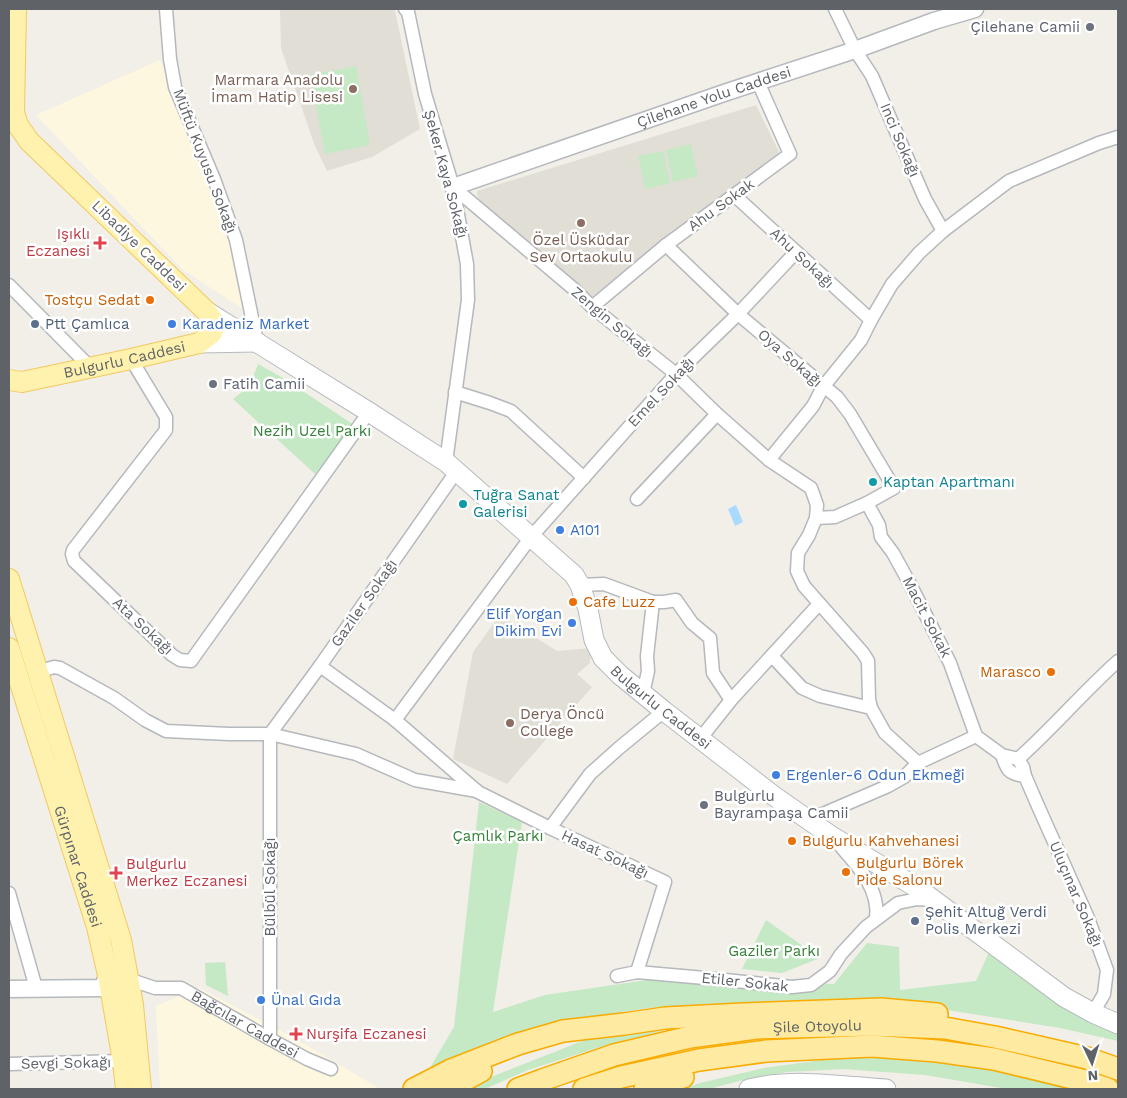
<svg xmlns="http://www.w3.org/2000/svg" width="1127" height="1098" viewBox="0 0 1127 1098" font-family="'Work Sans',sans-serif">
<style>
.commercial{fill:#fef7e0}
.education{fill:#e1ded6}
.green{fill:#c5e8c5}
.water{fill:#aadaff}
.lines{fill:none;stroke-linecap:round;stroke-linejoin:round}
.minor-casing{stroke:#b5b8bc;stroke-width:15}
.tertiary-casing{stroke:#b5b8bc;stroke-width:19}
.secondary-casing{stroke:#b6babf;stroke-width:21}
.primary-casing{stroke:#f2c960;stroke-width:22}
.trunk-casing{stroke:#f9ab00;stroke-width:24}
.minor{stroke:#fff;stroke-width:12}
.tertiary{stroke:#fff;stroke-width:16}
.secondary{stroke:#fff;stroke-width:19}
.primary{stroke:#fff2af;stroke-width:20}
.trunk{stroke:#feeaa1;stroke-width:21}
.worship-dot{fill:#6b7280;stroke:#fff;stroke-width:2}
.education-dot{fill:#8d6e63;stroke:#fff;stroke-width:2}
.health-dot{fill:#e0444e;stroke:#fff;stroke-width:2}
.food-dot{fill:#e8710a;stroke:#fff;stroke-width:2}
.service-dot{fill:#5c6f8a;stroke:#fff;stroke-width:2}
.shop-dot{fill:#3f7fe0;stroke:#fff;stroke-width:2}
.culture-dot{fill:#0f9aa8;stroke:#fff;stroke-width:2}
.labels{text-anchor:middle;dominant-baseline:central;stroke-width:5;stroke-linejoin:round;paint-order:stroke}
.worship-label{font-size:15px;fill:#5b616d;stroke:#fff;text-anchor:start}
.education-label{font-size:15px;fill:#785e54;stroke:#fff;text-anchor:end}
.street-label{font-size:15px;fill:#5f6368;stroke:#fff}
.health-label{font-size:15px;fill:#be3a42;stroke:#fff;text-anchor:start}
.food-label{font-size:15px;fill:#c56008;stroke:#fff;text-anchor:start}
.service-label{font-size:15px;fill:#4e5e75;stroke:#fff;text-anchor:start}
.shop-label{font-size:15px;fill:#366cbe;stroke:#fff;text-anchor:start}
.park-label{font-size:15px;fill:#348238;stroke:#fff}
.culture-label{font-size:15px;fill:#0d838f;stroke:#fff;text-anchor:start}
</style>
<rect width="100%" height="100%" fill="#f1efe8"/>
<g class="commercial">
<path d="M160,60L217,188L255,317L182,269L36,115Z"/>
<path d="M199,988L291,1036L380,1089H160L156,1006Z"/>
</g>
<g class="education">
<path d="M280,9H392L395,11L420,129L372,157L327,171L315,146L281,48Z"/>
<path d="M756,105L780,154L591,297L485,206L477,196V191Z"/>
<path d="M500,615L557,651L591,648L590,663L577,674L592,687L507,784L453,759L473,652Z"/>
</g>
<g class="green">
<path d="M356,66L370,145L325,154L310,75Z"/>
<path d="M691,144L698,176L673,182L666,150Z"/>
<path d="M663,151L670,183L645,189L638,156Z"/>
<path d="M258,364L283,378L354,425L315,474L268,431L266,432L259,423L233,399L250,386Z"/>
<path d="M479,802L522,822L493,1012L545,995L647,980L834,984L867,943L899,947L900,990L976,981L989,952L1118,1032V1041L1060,1028L910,1004L835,1002L731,1004L648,1008L579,1019L428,1071L454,1027Z"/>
<path d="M766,920L820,958L782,973L742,969Z"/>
<path d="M225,962L228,996L206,985L205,963Z"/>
<path d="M677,1027L600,1047L528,1070L485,1089H469L491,1077L595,1036Z"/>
<path d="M940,1056L1107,1089H1007L925,1075L843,1069L787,1072L739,1081L709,1089H683L700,1083L764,1068L836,1058Z"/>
</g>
<path class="water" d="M736,505L743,522L735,526L728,509Z"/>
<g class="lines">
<defs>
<g id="minor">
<path d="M166,9L170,59L175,87L214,179L236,240L257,342"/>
<path d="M405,9L408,12L425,94L453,187L467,264L468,300L446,462"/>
<path d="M835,9L855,50L872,76L925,199L943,231"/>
<path d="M453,187L575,290L592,307L676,374L717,414L769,460L811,488L817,505L816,518L809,535L798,553L797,571L804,586L863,653L868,661L869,699L871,708L885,733L918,763"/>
<path d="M734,195L871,320"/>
<path d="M666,245L738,314L837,397L850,414L894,488L867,503L835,517L816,518"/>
<path d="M9,285L91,368"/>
<path d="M592,307L666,245L790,154L758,82"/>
<path d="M131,359L166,417V430L73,550L72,554L74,561L172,655L180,660L191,661L369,412"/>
<path d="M455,392L490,403L511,411L584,478"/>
<path d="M769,460L813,406L823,387L861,340L871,320L892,284L919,253L943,231L1009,181L1099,143L1118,137"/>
<path d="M637,499L717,414"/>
<path d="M867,503L879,525L881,537L893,553L910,584L950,663L976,736"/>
<path d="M580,585L604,584L653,602H664L676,600L692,623L710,638L713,673L731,700"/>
<path d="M772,656L802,688L820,696L871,708"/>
<path d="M320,666L395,720L478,792L550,828L665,882L637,972"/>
<path d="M37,672L54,667L60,668L114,698L145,720L166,731L229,734H270L356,754L415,780L477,791"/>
<path d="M643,694L648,671L647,656L653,602"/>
<path d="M395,720L531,537L676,374L738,314L796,252"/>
<path d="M700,739L731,700L819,604"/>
<path d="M1002,755C1007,770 1008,774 1025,776"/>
<path d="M1018,759L1023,767L1025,776L1038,806L1088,918L1107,970L1104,994L1093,1013"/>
<path d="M1018,759C1053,728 1083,692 1118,661"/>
<path d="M809,820L888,786L904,777L918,763L976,736L1002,755L1018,759"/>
<path d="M550,828L590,774L619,748L664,711"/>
<path d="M842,848C860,868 880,891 876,919"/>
<path d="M9,893L36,988"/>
<path d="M617,976L637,972L716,979L792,987L811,985L830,971L841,954L866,927L898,903L917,899L934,900"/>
<path id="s1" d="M128,979L155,988H181L270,1039L307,1059L331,1069"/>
<path d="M270,1039V734L320,666L456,472"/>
<path d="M9,1064L123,1061"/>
</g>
<g id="tertiary">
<path id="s2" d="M453,187L724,93L855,50L934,21L975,9"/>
<path d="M9,989L102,988L108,975"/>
</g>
<g id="secondary">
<path id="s3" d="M206,311L369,412L446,462L574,575L580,585L588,609L594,640L603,658L620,675L664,711L774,796L833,837L919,889L1064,997L1093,1013L1118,1024"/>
<path d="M199,343L257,342"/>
<path d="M749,1089C794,1078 841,1086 886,1089"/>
</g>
<g id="primary">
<path id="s4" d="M9,380L22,382L131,359L199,343L212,333L215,323L206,311L29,141L18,125L14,113L16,9"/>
<path d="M9,579L121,940L133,1005L141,1089"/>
<path id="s5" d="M9,648L97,927L108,975L123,1061L126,1089"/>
</g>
<g id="trunk">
<path d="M414,1089L451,1070L518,1044L563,1031L624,1024L665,1018L743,1014L881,1009L937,1014"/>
<path d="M448,1089L481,1071"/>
<path id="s6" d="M518,1089L542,1080L614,1055L690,1037L756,1028L873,1025L945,1028L995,1037L1087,1058L1118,1069"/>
<path d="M584,1089L621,1077L699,1060L766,1051L872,1046L937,1051L994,1059L1081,1080L1108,1089"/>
<path d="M645,1089L663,1082L683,1077"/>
</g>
</defs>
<use href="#minor" class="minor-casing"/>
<use href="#tertiary" class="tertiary-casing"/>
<use href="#secondary" class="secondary-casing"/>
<use href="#primary" class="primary-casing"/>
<use href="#trunk" class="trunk-casing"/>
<use href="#minor" class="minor"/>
<use href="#tertiary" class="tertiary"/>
<use href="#secondary" class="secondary"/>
<use href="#primary" class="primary"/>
<use href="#trunk" class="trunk"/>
</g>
<g class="worship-dot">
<circle cx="1090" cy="27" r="5"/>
<circle cx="213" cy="384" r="5"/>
<circle cx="704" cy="805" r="5"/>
</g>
<g class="education-dot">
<circle cx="353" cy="89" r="5"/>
<circle cx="581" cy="223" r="5"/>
<circle cx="510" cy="723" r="5"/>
</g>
<g class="health-dot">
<path d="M97.5 235.5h5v5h5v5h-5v5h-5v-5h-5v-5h5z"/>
<path d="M113.5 865.5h5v5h5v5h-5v5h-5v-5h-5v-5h5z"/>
<path d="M293.5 1026.5h5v5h5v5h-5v5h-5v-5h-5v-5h5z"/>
</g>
<g class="food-dot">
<circle cx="150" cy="300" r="5"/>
<circle cx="573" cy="602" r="5"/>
<circle cx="1051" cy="672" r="5"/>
<circle cx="792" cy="841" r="5"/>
<circle cx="846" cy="872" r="5"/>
</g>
<g class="service-dot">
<circle cx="35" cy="324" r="5"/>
<circle cx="915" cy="921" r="5"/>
</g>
<g class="shop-dot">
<circle cx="172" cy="324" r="5"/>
<circle cx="560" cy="530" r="5"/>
<circle cx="572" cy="623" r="5"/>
<circle cx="776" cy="775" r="5"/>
<circle cx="261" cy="1000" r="5"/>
</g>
<g class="culture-dot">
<circle cx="873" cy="482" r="5"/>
<circle cx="463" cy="504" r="5"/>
</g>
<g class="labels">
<g class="worship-label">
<text x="1080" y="27" text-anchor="end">Çilehane Camii</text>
<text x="223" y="384">Fatih Camii</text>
<text x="714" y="796">Bulgurlu<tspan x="714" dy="17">Bayrampaşa Camii</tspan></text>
</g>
<g class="education-label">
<text x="343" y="80">Marmara Anadolu<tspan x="343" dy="17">İmam Hatip Lisesi</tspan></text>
<text x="581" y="240" text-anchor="middle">Özel Üsküdar<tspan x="581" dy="17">Sev Ortaokulu</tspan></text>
<text x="520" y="714" text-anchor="start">Derya Öncü<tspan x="520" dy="17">College</tspan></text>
</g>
<g class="street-label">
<text stroke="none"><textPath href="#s2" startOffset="276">Çilehane Yolu Caddesi</textPath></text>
<text transform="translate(900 140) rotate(67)">Inci Sokağı</text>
<text transform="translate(205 161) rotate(69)">Müftü Kuyusu Sokağı</text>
<text transform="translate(446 174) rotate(75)">Şeker Kaya Sokağı</text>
<text transform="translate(721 205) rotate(-36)">Ahu Sokak</text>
<text transform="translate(139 246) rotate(44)">Libadiye Caddesi</text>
<text transform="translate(802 258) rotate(43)">Ahu Sokağı</text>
<text transform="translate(612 322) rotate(40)">Zengin Sokağı</text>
<text transform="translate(790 358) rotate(41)">Oya Sokağı</text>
<text stroke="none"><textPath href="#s4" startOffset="118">Bulgurlu Caddesi</textPath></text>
<text transform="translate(661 392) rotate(-47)">Emel Sokağı</text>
<text transform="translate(364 603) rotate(-55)">Gaziler Sokağı</text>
<text transform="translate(927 617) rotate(63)">Macit Sokak</text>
<text transform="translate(143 626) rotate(43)">Ata Sokağı</text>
<text stroke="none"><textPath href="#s3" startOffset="619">Bulgurlu Caddesi</textPath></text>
<text transform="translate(605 854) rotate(25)">Hasat Sokağı</text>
<text stroke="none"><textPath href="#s5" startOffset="229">Gürpınar Caddesi</textPath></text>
<text transform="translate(270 887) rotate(-90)">Bülbül Sokağı</text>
<text transform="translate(1076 894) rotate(67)">Uluçınar Sokağı</text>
<text transform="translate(745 982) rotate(6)">Etiler Sokak</text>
<text stroke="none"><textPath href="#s1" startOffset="128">Bağcılar Caddesi</textPath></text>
<text stroke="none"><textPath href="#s6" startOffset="308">Şile Otoyolu</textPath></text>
<text transform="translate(66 1063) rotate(-1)">Sevgi Sokağı</text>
</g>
<g class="health-label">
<text x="90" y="234" text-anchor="end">Işıklı<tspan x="90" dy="17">Eczanesi</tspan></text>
<text x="126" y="864">Bulgurlu<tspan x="126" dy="17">Merkez Eczanesi</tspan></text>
<text x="306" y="1034">Nurşifa Eczanesi</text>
</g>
<g class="food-label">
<text x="140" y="300" text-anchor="end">Tostçu Sedat</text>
<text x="583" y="602">Cafe Luzz</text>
<text x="1041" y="672" text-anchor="end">Marasco</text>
<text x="802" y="841">Bulgurlu Kahvehanesi</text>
<text x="856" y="863">Bulgurlu Börek<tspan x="856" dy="17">Pide Salonu</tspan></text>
</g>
<g class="service-label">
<text x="45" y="324">Ptt Çamlıca</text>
<text x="925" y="912">Şehit Altuğ Verdi<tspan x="925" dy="17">Polis Merkezi</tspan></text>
</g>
<g class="shop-label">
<text x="182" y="324">Karadeniz Market</text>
<text x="570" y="530">A101</text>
<text x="562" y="614" text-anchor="end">Elif Yorgan<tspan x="562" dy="17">Dikim Evi</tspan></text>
<text x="786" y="775">Ergenler-6 Odun Ekmeği</text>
<text x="271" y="1000">Ünal Gıda</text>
</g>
<g class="park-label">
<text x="312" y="431">Nezih Uzel Parkı</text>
<text x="498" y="836">Çamlık Parkı</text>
<text x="774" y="951">Gaziler Parkı</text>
</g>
<g class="culture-label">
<text x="883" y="482">Kaptan Apartmanı</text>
<text x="473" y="495">Tuğra Sanat<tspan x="473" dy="17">Galerisi</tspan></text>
</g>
</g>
<rect width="1127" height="1098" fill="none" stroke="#5f6368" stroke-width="20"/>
<g transform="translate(1092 1063) rotate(176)" stroke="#ffffff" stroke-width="4" paint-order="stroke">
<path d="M0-4L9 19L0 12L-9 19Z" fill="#5f6368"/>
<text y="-8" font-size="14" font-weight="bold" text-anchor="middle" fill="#5f6368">N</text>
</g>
</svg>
